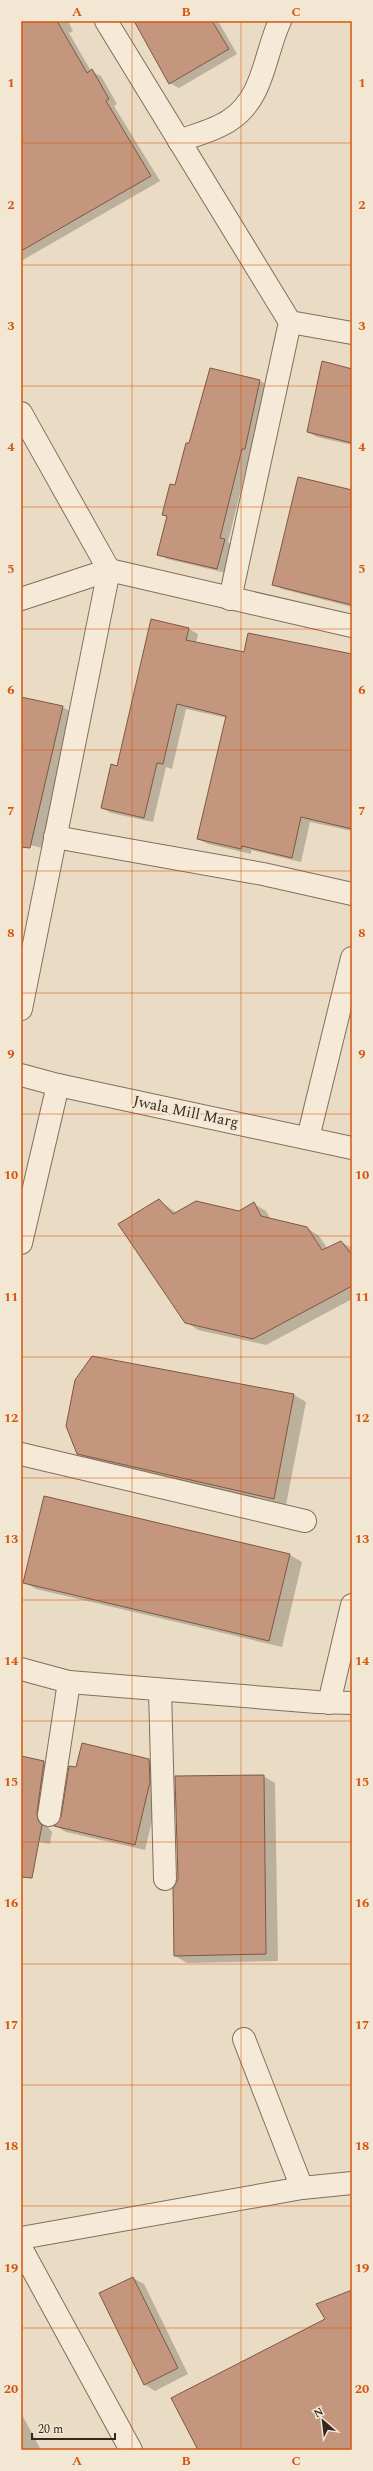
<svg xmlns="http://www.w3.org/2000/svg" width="373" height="2471" viewBox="0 0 373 2471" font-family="Spectral,serif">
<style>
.shadow{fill:#0003}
.building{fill:#c4967e;stroke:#7f5744}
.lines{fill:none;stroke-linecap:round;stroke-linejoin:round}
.minor-casing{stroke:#836e5c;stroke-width:24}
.minor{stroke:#f5ead7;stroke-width:22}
.grid{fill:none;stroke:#d6540e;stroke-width:1;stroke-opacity:0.55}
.labels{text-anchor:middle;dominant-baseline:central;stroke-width:4;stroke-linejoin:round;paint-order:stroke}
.street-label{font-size:15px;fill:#34271f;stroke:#f2e7d3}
.neatline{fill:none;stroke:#d6540e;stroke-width:1.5}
.grid-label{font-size:13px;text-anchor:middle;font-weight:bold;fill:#d6540e}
</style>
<rect width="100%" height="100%" fill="#eadcc4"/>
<g class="shadow">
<path d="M21,21H68L73,31L69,33L91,71L101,76L117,104L114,106L160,181L21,261Z"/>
<path d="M135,21H218L237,54L179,88L170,83Z"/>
<path d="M352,370V445L317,437L308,432Z"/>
<path d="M260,381L268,385L253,453H250L228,542L233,545L226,573L167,559L159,554L168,517L164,514L176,486L190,445Z"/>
<path d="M352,491V607L282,589L273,584Z"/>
<path d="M189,629L198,634L196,643L245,653L351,655L352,651V831L310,822L301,862L251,850V854L208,844L198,839L227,718L186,709L172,769L166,767L153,822L111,813L102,808L117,767Z"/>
<path d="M21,698L62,707L74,713L43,848L24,844L21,856Z"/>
<path d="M159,1201L177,1213L239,1212L254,1204L266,1211L271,1220L307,1228L319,1236L327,1248L341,1242L352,1248V1299L266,1345L198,1330L186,1322Z"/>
<path d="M92,1357L294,1395L306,1402L286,1505L90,1461L78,1454Z"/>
<path d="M45,1497L290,1555L302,1562L282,1647L36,1589L24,1582Z"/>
<path d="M21,1757L44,1762L55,1768L47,1820L48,1827L52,1832L50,1844L21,1838Z"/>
<path d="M149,1760L160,1766V1788L145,1850L66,1832L56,1826L62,1817L76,1768Z"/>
<path d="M263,1776L275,1783L278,1961L187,1963L175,1956Z"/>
<path d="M133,2278L144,2284L188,2374L155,2391L144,2384Z"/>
<path d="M21,2413L41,2450H21Z"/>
</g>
<g class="building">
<path d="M21,21H57L87,73L92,69L109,99L106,101L151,176L21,251Z"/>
<path d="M134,21H212L229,49L169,84Z"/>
<path d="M322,361L352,369V443L307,432Z"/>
<path d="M210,368L260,380L245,449H242L220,538L225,539L217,569L157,555L167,516L162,515L170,484L175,485L186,443H189Z"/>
<path d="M298,477L352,490V605L272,585Z"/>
<path d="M151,619L189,628L186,640L244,652L248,633L352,654V829L301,817L292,858L242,846L241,849L197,839L226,716L177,704L163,764L157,763L144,818L101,808L111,764L117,766Z"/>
<path d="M21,697L63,706L30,848L21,847Z"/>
<path d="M159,1199L173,1214L196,1201L239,1211L254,1202L261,1216L307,1227L322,1250L341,1241L352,1255V1286L253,1339L185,1323L118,1224Z"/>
<path d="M92,1356L294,1394L274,1499L77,1454L66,1426L75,1380Z"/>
<path d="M44,1496L290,1554L269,1641L23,1583Z"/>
<path d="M82,1743L149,1759L150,1782L135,1845L54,1826L61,1817L69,1766L76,1767Z"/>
<path d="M21,1756L44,1761L37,1813L38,1820L42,1825L32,1878L21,1877Z"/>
<path d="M264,1775L266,1954L174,1956L173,1888L178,1879L175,1776Z"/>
<path d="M133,2277L178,2368L144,2385L99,2293Z"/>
<path d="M352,2290V2450H198L171,2398L325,2319L316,2304Z"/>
</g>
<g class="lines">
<defs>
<g id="minor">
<path d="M106,21L290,322L352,333"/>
<path d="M179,141C195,135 216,130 230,120C264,98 264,55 280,21"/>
<path d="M21,413L109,570L21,1009"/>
<path d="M21,599L109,570L352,626"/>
<path d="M230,599L290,322"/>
<path d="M55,837L263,874L352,894"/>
<path d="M21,1075L58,1085L352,1148"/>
<path d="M308,1138L352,958"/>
<path d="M21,1243L58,1085"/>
<path d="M21,1454L305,1521"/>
<path d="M21,1669L69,1682L317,1702L352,1703"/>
<path d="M160,1690L165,1879"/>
<path d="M329,1703L352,1605"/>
<path d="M49,1815L69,1682"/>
<path d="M244,2039L302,2188"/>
<path d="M21,2238L302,2188L352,2183"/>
<path d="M21,2248L131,2450"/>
</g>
</defs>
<use href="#minor" class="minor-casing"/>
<use href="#minor" class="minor"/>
</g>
<path class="grid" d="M132,21V2450M241,21V2450M21,143H352M21,265H352M21,386H352M21,507H352M21,629H352M21,750H352M21,871H352M21,993H352M21,1114H352M21,1236H352M21,1357H352M21,1478H352M21,1600H352M21,1721H352M21,1842H352M21,1964H352M21,2085H352M21,2206H352M21,2328H352"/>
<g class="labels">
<g class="street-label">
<text transform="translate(186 1112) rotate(12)">Jwala Mill Marg</text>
</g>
</g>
<rect width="373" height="2471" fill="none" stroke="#f2e7d3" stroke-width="44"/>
<g transform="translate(323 2421) rotate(332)" stroke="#f2e7d3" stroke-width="3" paint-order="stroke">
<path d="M0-3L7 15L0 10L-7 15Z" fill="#34271f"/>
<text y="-6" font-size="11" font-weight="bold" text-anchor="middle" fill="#34271f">N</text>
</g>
<path d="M32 2433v6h83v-6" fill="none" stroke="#34271f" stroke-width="2"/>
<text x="38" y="2433" font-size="12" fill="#34271f" stroke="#f2e7d3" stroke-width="3" paint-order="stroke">20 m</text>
<rect x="22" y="22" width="329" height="2427" class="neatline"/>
<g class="grid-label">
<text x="77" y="16">A</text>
<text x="186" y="16">B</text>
<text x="296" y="16">C</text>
<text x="11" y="87">1</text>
<text x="362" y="87">1</text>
<text x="11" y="209">2</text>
<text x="362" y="209">2</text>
<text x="11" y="330">3</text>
<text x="362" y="330">3</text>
<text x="11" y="451">4</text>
<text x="362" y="451">4</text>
<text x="11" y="573">5</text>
<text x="362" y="573">5</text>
<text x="11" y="694">6</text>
<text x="362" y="694">6</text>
<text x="11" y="815">7</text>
<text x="362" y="815">7</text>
<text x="11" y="937">8</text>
<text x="362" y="937">8</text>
<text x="11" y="1058">9</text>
<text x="362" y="1058">9</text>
<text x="11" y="1179">10</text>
<text x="362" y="1179">10</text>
<text x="11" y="1301">11</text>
<text x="362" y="1301">11</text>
<text x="11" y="1422">12</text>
<text x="362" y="1422">12</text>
<text x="11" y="1543">13</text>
<text x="362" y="1543">13</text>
<text x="11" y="1665">14</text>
<text x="362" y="1665">14</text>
<text x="11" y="1786">15</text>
<text x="362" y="1786">15</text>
<text x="11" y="1907">16</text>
<text x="362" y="1907">16</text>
<text x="11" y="2029">17</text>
<text x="362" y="2029">17</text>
<text x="11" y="2150">18</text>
<text x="362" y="2150">18</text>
<text x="11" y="2272">19</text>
<text x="362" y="2272">19</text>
<text x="11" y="2393">20</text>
<text x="362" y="2393">20</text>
<text x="77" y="2465">A</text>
<text x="186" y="2465">B</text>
<text x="296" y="2465">C</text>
</g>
</svg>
